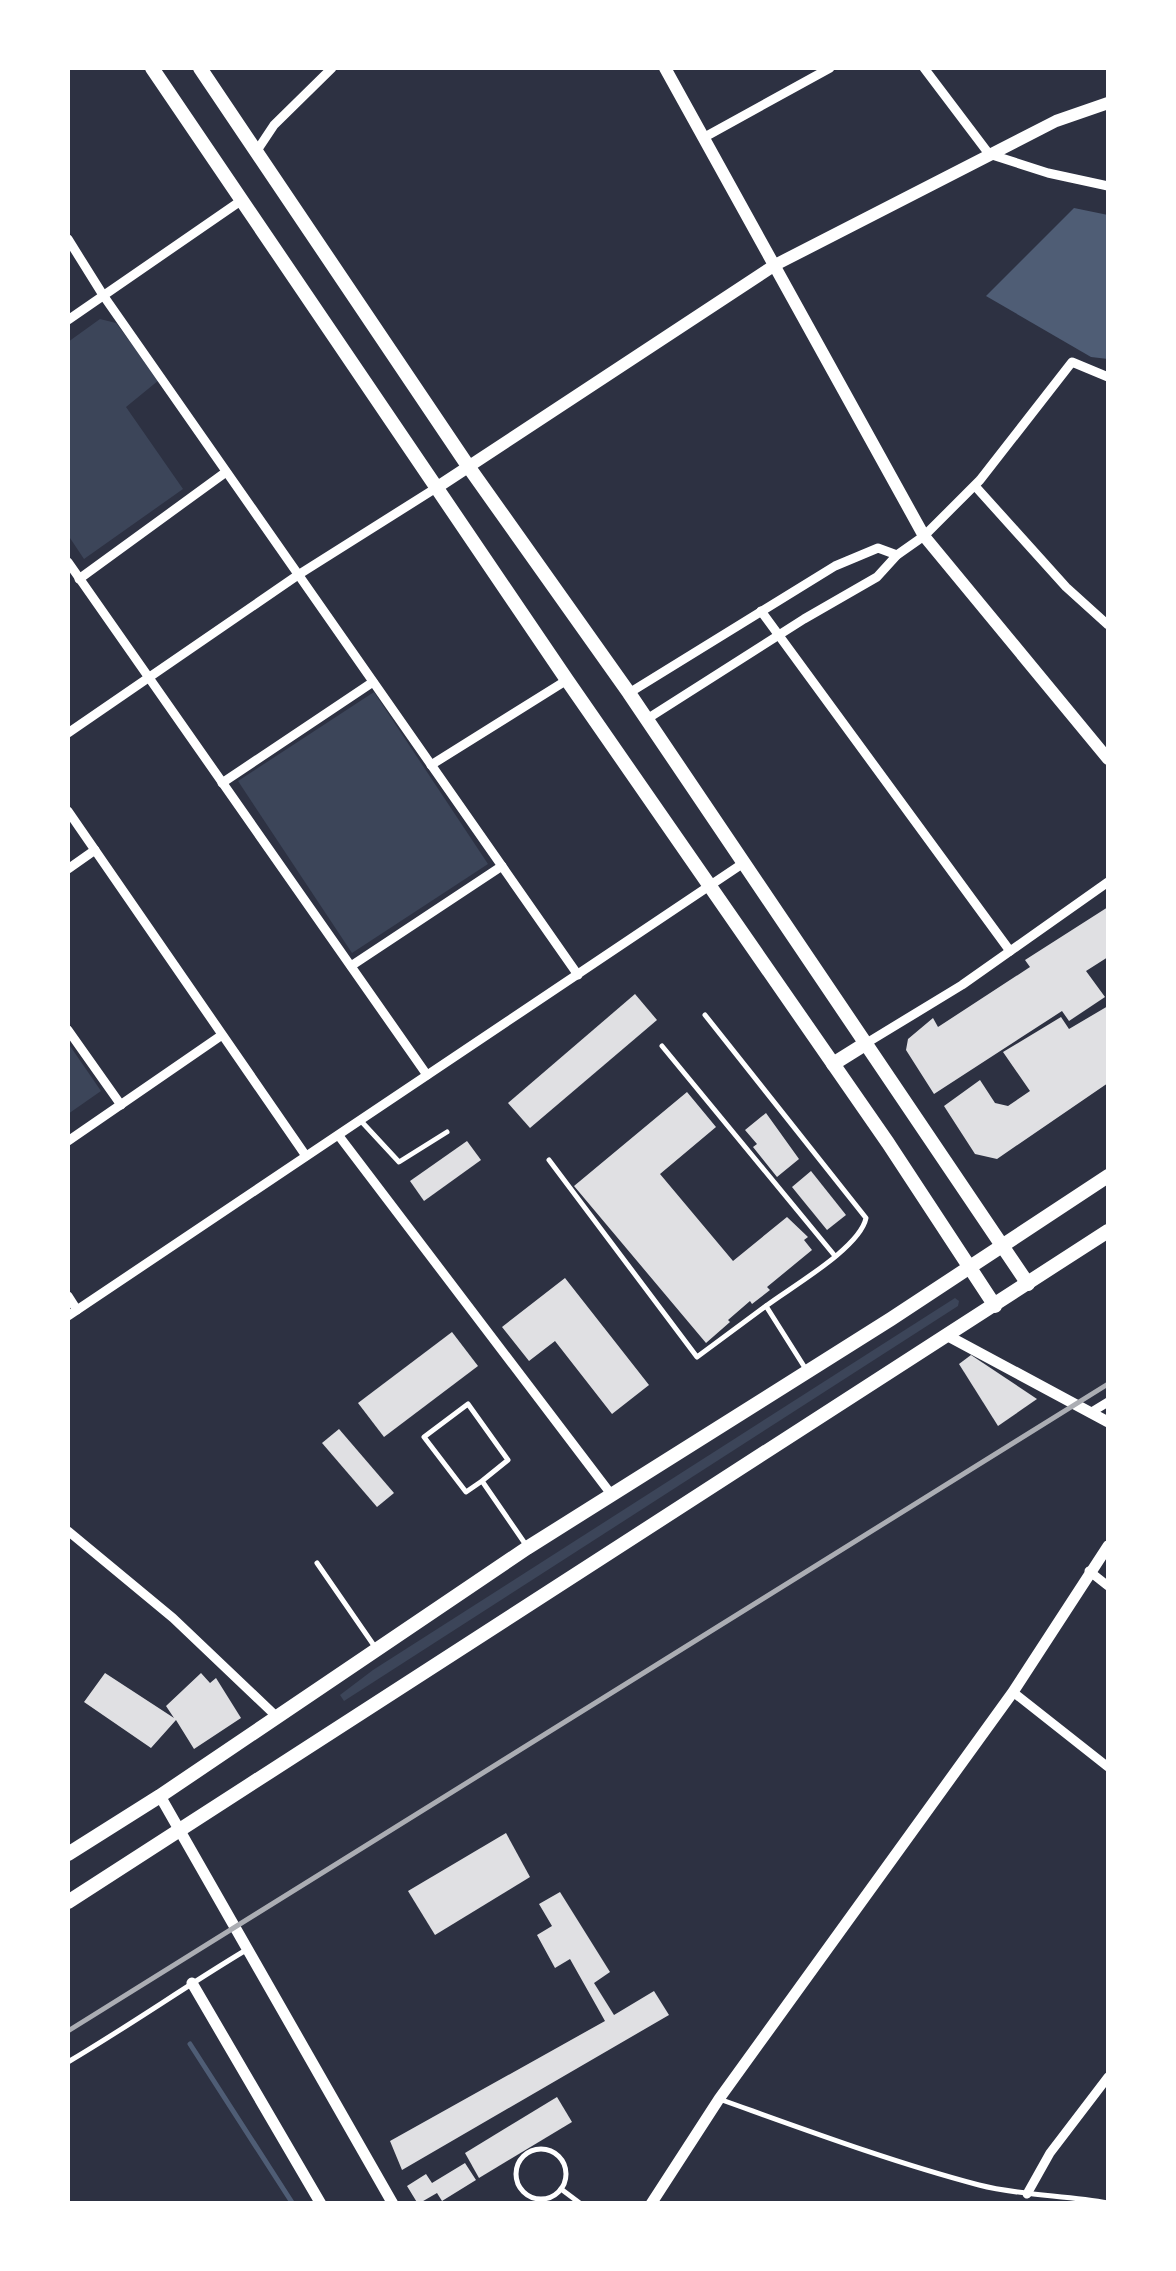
<svg xmlns="http://www.w3.org/2000/svg" width="1176" height="2271" viewBox="0 0 1176 2271" font-family="Ubuntu,sans-serif">
<style>
.green{fill:#3c4559}
.water{fill:#4f5d75}
.lines{fill:none;stroke-linecap:round;stroke-linejoin:round}
.stream{stroke:#4f5d75;stroke-width:5}
.building{fill:#e0e0e3}
.service{stroke:#fff;stroke-width:5}
.minor{stroke:#fff;stroke-width:9}
.tertiary{stroke:#fff;stroke-width:11}
.secondary{stroke:#fff;stroke-width:12}
.primary{stroke:#fff;stroke-width:14}
.rail{stroke:#abadb3;stroke-width:5}
</style>
<rect width="100%" height="100%" fill="#2d3142"/>
<g class="green">
<path d="M100,319L116,323L159,380L126,407L183,489L84,559L68,535V342Z"/>
<path d="M374,692L488,864L352,953L238,781Z"/>
<path d="M68,1043L101,1091L68,1114Z"/>
<path d="M955,1298L959,1301L958,1306L344,1701L340,1695L373,1670Z"/>
</g>
<path class="water" d="M1074,208L1108,215V359L1091,357L986,296Z"/>
<g class="lines">
<path class="stream" d="M190,2044L293,2204"/>
</g>
<g class="building">
<path d="M1108,907V957L1086,971L1105,997L1069,1021L1062,1011L934,1094L906,1050L908,1039L933,1018L938,1027L1030,967L1025,960Z"/>
<path d="M635,994L657,1020L530,1128L508,1103Z"/>
<path d="M1108,1006V1083L997,1159L975,1154L944,1106L980,1080L995,1103L1008,1106L1030,1091L1003,1052L1061,1017L1069,1029Z"/>
<path d="M687,1092L716,1127L660,1174L733,1261L787,1217L808,1237L804,1240L812,1250L767,1287L770,1290L752,1304L750,1301L728,1320L730,1322L706,1343L574,1186Z"/>
<path d="M766,1113L799,1159L777,1177L753,1147L757,1144L745,1130Z"/>
<path d="M467,1141L481,1160L424,1201L410,1181Z"/>
<path d="M811,1171L846,1215L827,1230L792,1187Z"/>
<path d="M565,1278L649,1385L612,1414L555,1341L529,1361L502,1327Z"/>
<path d="M452,1332L478,1366L384,1437L358,1403Z"/>
<path d="M971,1355L1037,1399L998,1426L959,1364Z"/>
<path d="M339,1429L394,1493L377,1507L322,1443Z"/>
<path d="M105,1673L174,1718L166,1706L201,1673L210,1683L216,1678L241,1718L194,1749L176,1720L151,1748L84,1702Z"/>
<path d="M506,1833L530,1877L435,1935L408,1891Z"/>
<path d="M560,1892L610,1972L594,1983L614,2015L654,1991L669,2015L402,2170L390,2141L605,2021L570,1959L555,1968L537,1935L552,1926L539,1904Z"/>
<path d="M557,2097L572,2122L479,2178L465,2153Z"/>
<path d="M465,2163L476,2180L442,2201L437,2193L418,2204L407,2186L426,2174L432,2183Z"/>
</g>
<g class="lines">
<g class="service">
<path d="M705,1015L866,1218C860,1248 791,1287 766,1306"/>
<path d="M662,1046L835,1256"/>
<path d="M361,1121L399,1162L447,1132"/>
<path d="M549,1160L697,1357L766,1306L807,1371"/>
<path d="M482,1481L466,1492L424,1437L468,1404L508,1460L482,1481L526,1545"/>
<path d="M317,1563L375,1647"/>
<path d="M68,2062C129,2026 186,1986 246,1950"/>
<path d="M722,2100C806,2130 892,2162 979,2185C1021,2196 1066,2195 1108,2203"/>
<circle cx="541" cy="2174" r="25"/>
<path d="M561,2189L581,2204"/>
</g>
<g class="minor">
<path d="M924,68L989,154L1048,173L1108,186"/>
<path d="M703,138L830,68"/>
<path d="M256,152L274,125L332,68"/>
<path d="M68,239L103,295L578,975"/>
<path d="M68,320L242,200"/>
<path d="M975,486L1066,587L1108,625"/>
<path d="M68,562L427,1075"/>
<path d="M79,579L226,472"/>
<path d="M761,611L1010,951"/>
<path d="M629,693L835,566L878,548L897,555"/>
<path d="M647,719L804,619L877,577L897,555L924,536L980,480L1072,362L1108,377"/>
<path d="M68,733L298,575L436,488"/>
<path d="M431,765L567,680"/>
<path d="M222,783L373,682"/>
<path d="M68,811L306,1156"/>
<path d="M68,869L95,850"/>
<path d="M351,966L502,866"/>
<path d="M68,1030L121,1105"/>
<path d="M865,1044L962,985L1108,882"/>
<path d="M339,1136L611,1494"/>
<path d="M68,1141L222,1035"/>
<path d="M68,1296L77,1310"/>
<path d="M68,1316L742,864"/>
<path d="M1090,1413L1108,1402"/>
<path d="M68,1531L173,1618L276,1716"/>
<path d="M1089,1571L1108,1586"/>
<path d="M1013,1692L1108,1767"/>
<path d="M1027,2194L1050,2153L1108,2077"/>
</g>
<g class="tertiary">
<path d="M948,1336L1108,1422"/>
<path d="M160,1796L393,2204"/>
<path d="M192,1983L321,2204"/>
<path d="M651,2204L719,2099L1013,1692L1108,1546"/>
</g>
<g class="secondary">
<path d="M665,68L924,536L1108,759"/>
<path d="M436,488L775,265L1056,121L1108,103"/>
</g>
<g class="primary">
<path d="M152,68L567,680L888,1143L995,1306"/>
<path d="M200,68L468,466L629,693L1028,1284"/>
<path d="M833,1064L865,1044"/>
<path d="M68,1854L160,1796L527,1548L891,1319L1108,1176"/>
<path d="M68,1902L1108,1231"/>
</g>
<path class="rail" d="M68,2031L1108,1384"/>
</g>
<rect width="1176" height="2271" fill="none" stroke="#ffffff" stroke-width="140"/>
</svg>
